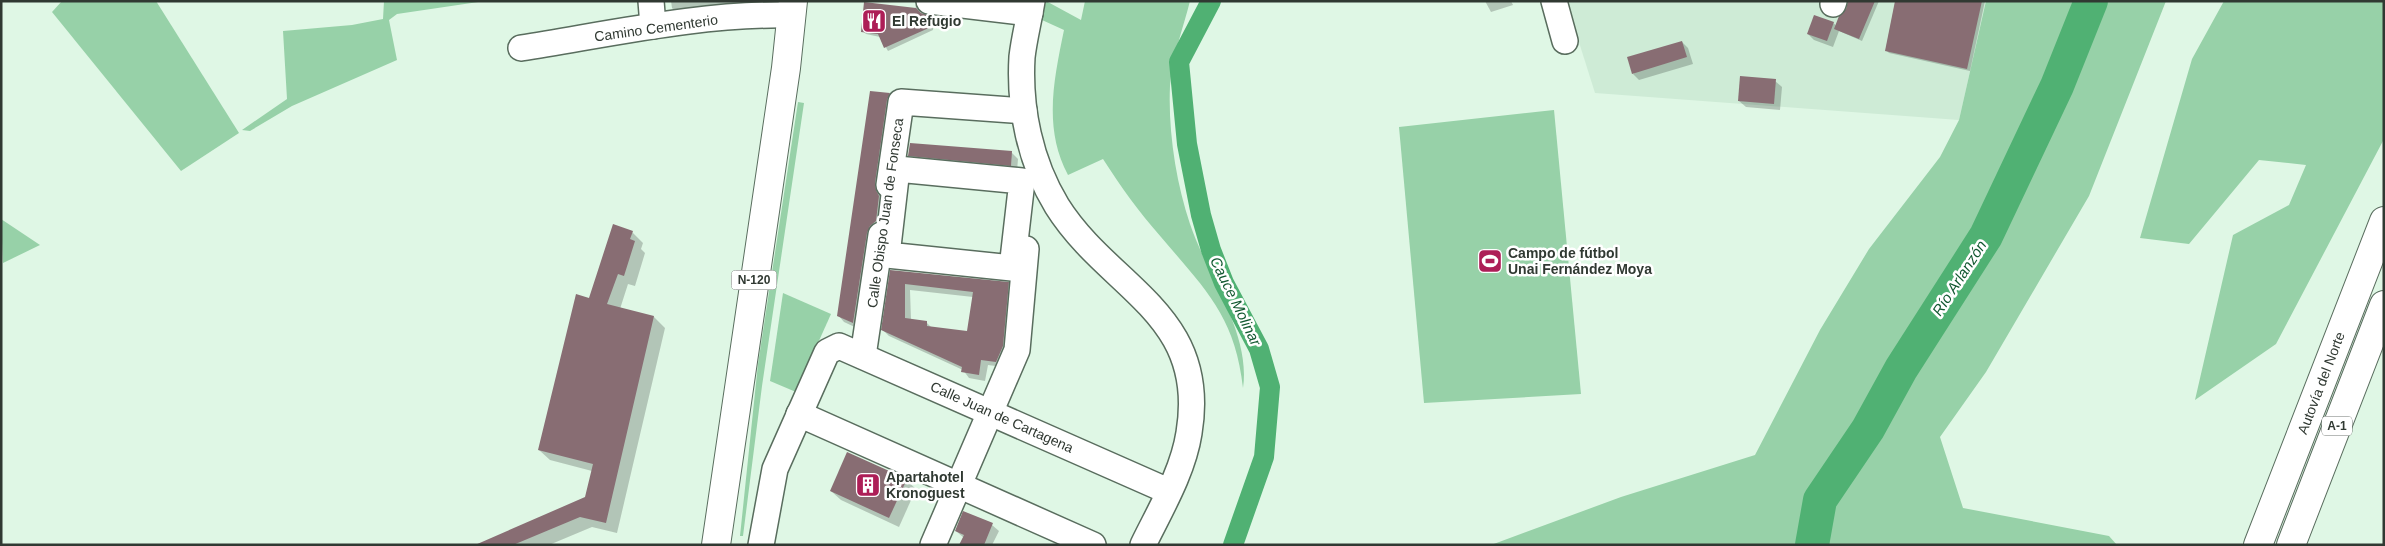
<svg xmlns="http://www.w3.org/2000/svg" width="2385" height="546" viewBox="0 0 2385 546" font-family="Arial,sans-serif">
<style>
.built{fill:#ceebd6}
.green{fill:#97d1a8}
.shadow{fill:#0003;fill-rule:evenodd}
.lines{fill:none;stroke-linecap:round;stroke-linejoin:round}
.canal{stroke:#50b173;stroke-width:20}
.river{stroke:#50b173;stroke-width:34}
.building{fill:#886d73;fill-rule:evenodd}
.minor-casing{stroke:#596d5e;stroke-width:28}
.highway-casing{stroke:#596d5e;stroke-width:30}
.minor{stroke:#fff;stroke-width:25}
.highway{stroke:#fff;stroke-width:28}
.labels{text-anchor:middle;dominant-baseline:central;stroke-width:5;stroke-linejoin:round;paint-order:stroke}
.shield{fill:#fff;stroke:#6e7470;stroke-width:1}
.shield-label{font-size:12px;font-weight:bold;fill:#303932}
.poi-label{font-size:14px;font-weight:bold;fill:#303932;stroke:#fff;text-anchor:start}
.street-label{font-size:14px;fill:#303932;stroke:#fff}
.water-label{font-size:15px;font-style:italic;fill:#125931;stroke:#fff}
</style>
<rect width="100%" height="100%" fill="#dff7e5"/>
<path class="built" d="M1566,1H1986L1959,120L1595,93Z"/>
<g class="green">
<path d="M62,1H156L239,133L181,171L52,12Z"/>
<path d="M384,1H485L397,14L389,20L397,60L292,106L250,131L242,130L287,99L283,31L352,25L383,19Z"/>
<path d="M1046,1L1081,20L1085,1H1190C1183,29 1172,57 1170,86C1168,131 1176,182 1190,224C1207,275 1251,333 1243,388C1235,316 1205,289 1161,237C1139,212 1121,187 1103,159L1068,175C1043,128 1054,79 1064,30L1042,20Z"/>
<path d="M1986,1H2166L2089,196L1986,372L1940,437L1963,508L2109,536L2117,545H1491L1621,497L1755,455L1820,330L1869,249L1940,157L1959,120Z"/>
<path d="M2224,1H2384V139L2276,344L2195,400L2233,235L2289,205L2306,165L2259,160L2189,244L2140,238L2192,59Z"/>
<path d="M798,102L804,103L762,386L743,536H740L758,364Z"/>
<path d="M1554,110L1581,394L1424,403L1399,127Z"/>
<path d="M1,219L40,245L3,263Z"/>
<path d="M783,293L831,314L796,392L770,381Z"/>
</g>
<g class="shadow">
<path d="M671,1H779L778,7L678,15L672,8Z"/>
<path d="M1485,1H1511L1513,5L1491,12Z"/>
<path d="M1848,1H1879L1862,41L1839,31L1833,47L1814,40L1808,34L1833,23L1837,26L1848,9Z"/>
<path d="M1898,1H1985L1970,71L1889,53L1886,50Z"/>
<path d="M916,4L921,14L934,20L933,30L888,51L880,37L866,34L863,31L915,13Z"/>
<path d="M1682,42L1688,48L1693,64L1639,80L1633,74Z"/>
<path d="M1775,81L1782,87L1780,110L1746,107L1739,101Z"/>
<path d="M871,92L890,94L896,100L881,190V197L885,203L859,329L844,322L838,315Z"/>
<path d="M1012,153L1018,159L1017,171L915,161L909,155Z"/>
<path d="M632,232L643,243L641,249L645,253L635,286L628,284L620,309L654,317L665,328L617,533L592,527L549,545H497L586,498L592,471L550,460L539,450L590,299Z"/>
<path d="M891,271L1008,283L1014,290L1003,367L988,365L985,381L969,378L963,370L889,336L883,330ZM910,290L973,297L968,332L932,328L926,322L911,320Z"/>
<path d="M906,480L916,489L899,527L841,500L831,491Z"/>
<path d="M964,512L992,525L999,531L992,545H961L964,538L956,531Z"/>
</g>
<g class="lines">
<path class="canal" d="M1211,1L1179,62L1187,144L1201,215L1211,250L1224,283L1259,349L1270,387L1264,457L1233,545"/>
<path class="river" d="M1812,545L1820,500L1868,429L1901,369L1986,236L2057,86L2091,1"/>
</g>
<g class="building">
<path d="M1848,1H1875L1859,39L1834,29L1839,16L1846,9Z"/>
<path d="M1895,1H1982L1967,69L1885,51Z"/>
<path d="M864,2L916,8L921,13L931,16V27L884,48L878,34L861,32Z"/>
<path d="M1814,15L1834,22L1827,41L1807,34Z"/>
<path d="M1682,41L1687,57L1632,74L1627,57Z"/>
<path d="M1740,76L1776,79L1774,104L1738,101Z"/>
<path d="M870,91L890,93L887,100L875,183L876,190L879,196L876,221L870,226L867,233L853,323L837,316Z"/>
<path d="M910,143L1012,151L1011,166L908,156Z"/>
<path d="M613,224L633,231L630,239L635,241L624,276L618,274L607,304L654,316L606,523L580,517L513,545H475L585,497L593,464L538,450L576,294L589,298Z"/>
<path d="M890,270L1009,282L1003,346L996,362L981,360L979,375L961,372L962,367L881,330ZM905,284L973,292L967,331L927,326V321L905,318Z"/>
<path d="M847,452L907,479L889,518L830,491Z"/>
<path d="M963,511L993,523L984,545H959L964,535L955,531Z"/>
</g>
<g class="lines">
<defs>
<g id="minor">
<path d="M651,1L653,26"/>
<path d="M929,1L1030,13"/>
<path d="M1032,1C1029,20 1024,39 1022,57C1019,108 1030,162 1057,206C1109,289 1209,313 1189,433C1183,472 1160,510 1143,545"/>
<path d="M1554,1L1565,41"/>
<path d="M1833,4L1834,1"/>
<path d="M521,48C610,34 702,13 792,15"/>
<path d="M897,169L1022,181L1012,268L887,255Z"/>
<path d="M889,185L901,102L1024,111"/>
<path d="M863,356L881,235"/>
<path d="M799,414L1093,545"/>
<path d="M761,545L775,469L827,352L839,346L1168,491"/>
<path d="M933,545L1017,350L1026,249"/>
</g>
<g id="highway">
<path d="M716,545L786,68L793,1"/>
<path d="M2258,545L2384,221"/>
<path d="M2291,545L2384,305"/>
</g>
</defs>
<use href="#minor" class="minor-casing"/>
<use href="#highway" class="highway-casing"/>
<use href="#minor" class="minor"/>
<use href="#highway" class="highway"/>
</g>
<defs>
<symbol id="restaurant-square" viewBox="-11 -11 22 22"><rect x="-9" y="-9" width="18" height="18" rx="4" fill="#ad1e57" stroke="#fff"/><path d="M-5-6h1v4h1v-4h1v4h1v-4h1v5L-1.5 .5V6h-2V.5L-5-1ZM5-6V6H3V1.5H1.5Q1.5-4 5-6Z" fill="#fff"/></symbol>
<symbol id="stadium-square" viewBox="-11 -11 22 22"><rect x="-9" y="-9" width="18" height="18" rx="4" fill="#ad1e57" stroke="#fff"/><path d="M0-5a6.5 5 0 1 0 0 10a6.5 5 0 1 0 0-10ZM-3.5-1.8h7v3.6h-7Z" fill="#fff"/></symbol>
<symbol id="building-square" viewBox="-11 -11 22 22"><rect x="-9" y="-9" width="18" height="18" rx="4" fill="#ad1e57" stroke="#fff"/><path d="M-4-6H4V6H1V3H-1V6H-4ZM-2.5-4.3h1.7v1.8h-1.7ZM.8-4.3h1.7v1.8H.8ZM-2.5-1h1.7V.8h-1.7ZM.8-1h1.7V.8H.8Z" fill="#fff"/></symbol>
</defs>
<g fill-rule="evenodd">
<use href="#restaurant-square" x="860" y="7" width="28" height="28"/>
<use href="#stadium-square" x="1476" y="247" width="28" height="28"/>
<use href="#building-square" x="854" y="471" width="28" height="28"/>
</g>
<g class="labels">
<g class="shield">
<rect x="731.5" y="270.5" width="45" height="19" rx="4"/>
<rect x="2322" y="416.5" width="30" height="19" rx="4"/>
</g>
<g class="shield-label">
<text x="754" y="280">N-120</text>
<text x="2337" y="426">A-1</text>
</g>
<g class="poi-label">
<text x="892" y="21">El Refugio</text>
<text x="1508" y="253">Campo de fútbol<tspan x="1508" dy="16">Unai Fernández Moya</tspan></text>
<text x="886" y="477">Apartahotel<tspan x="886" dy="16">Kronoguest</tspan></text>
</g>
<g class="street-label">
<text transform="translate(656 28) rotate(-8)">Camino Cementerio</text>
<text transform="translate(885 213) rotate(-82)">Calle Obispo Juan de Fonseca</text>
<text transform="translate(2321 383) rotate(-69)">Autovía del Norte</text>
<text transform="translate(1002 417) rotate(24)">Calle Juan de Cartagena</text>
</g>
<g class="water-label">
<text transform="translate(1959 278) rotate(-57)">Río Arlanzón</text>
<text transform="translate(1236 301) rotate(64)">Cauce Molinar</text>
</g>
</g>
<rect width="2385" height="546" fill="none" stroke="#303932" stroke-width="5"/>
</svg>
